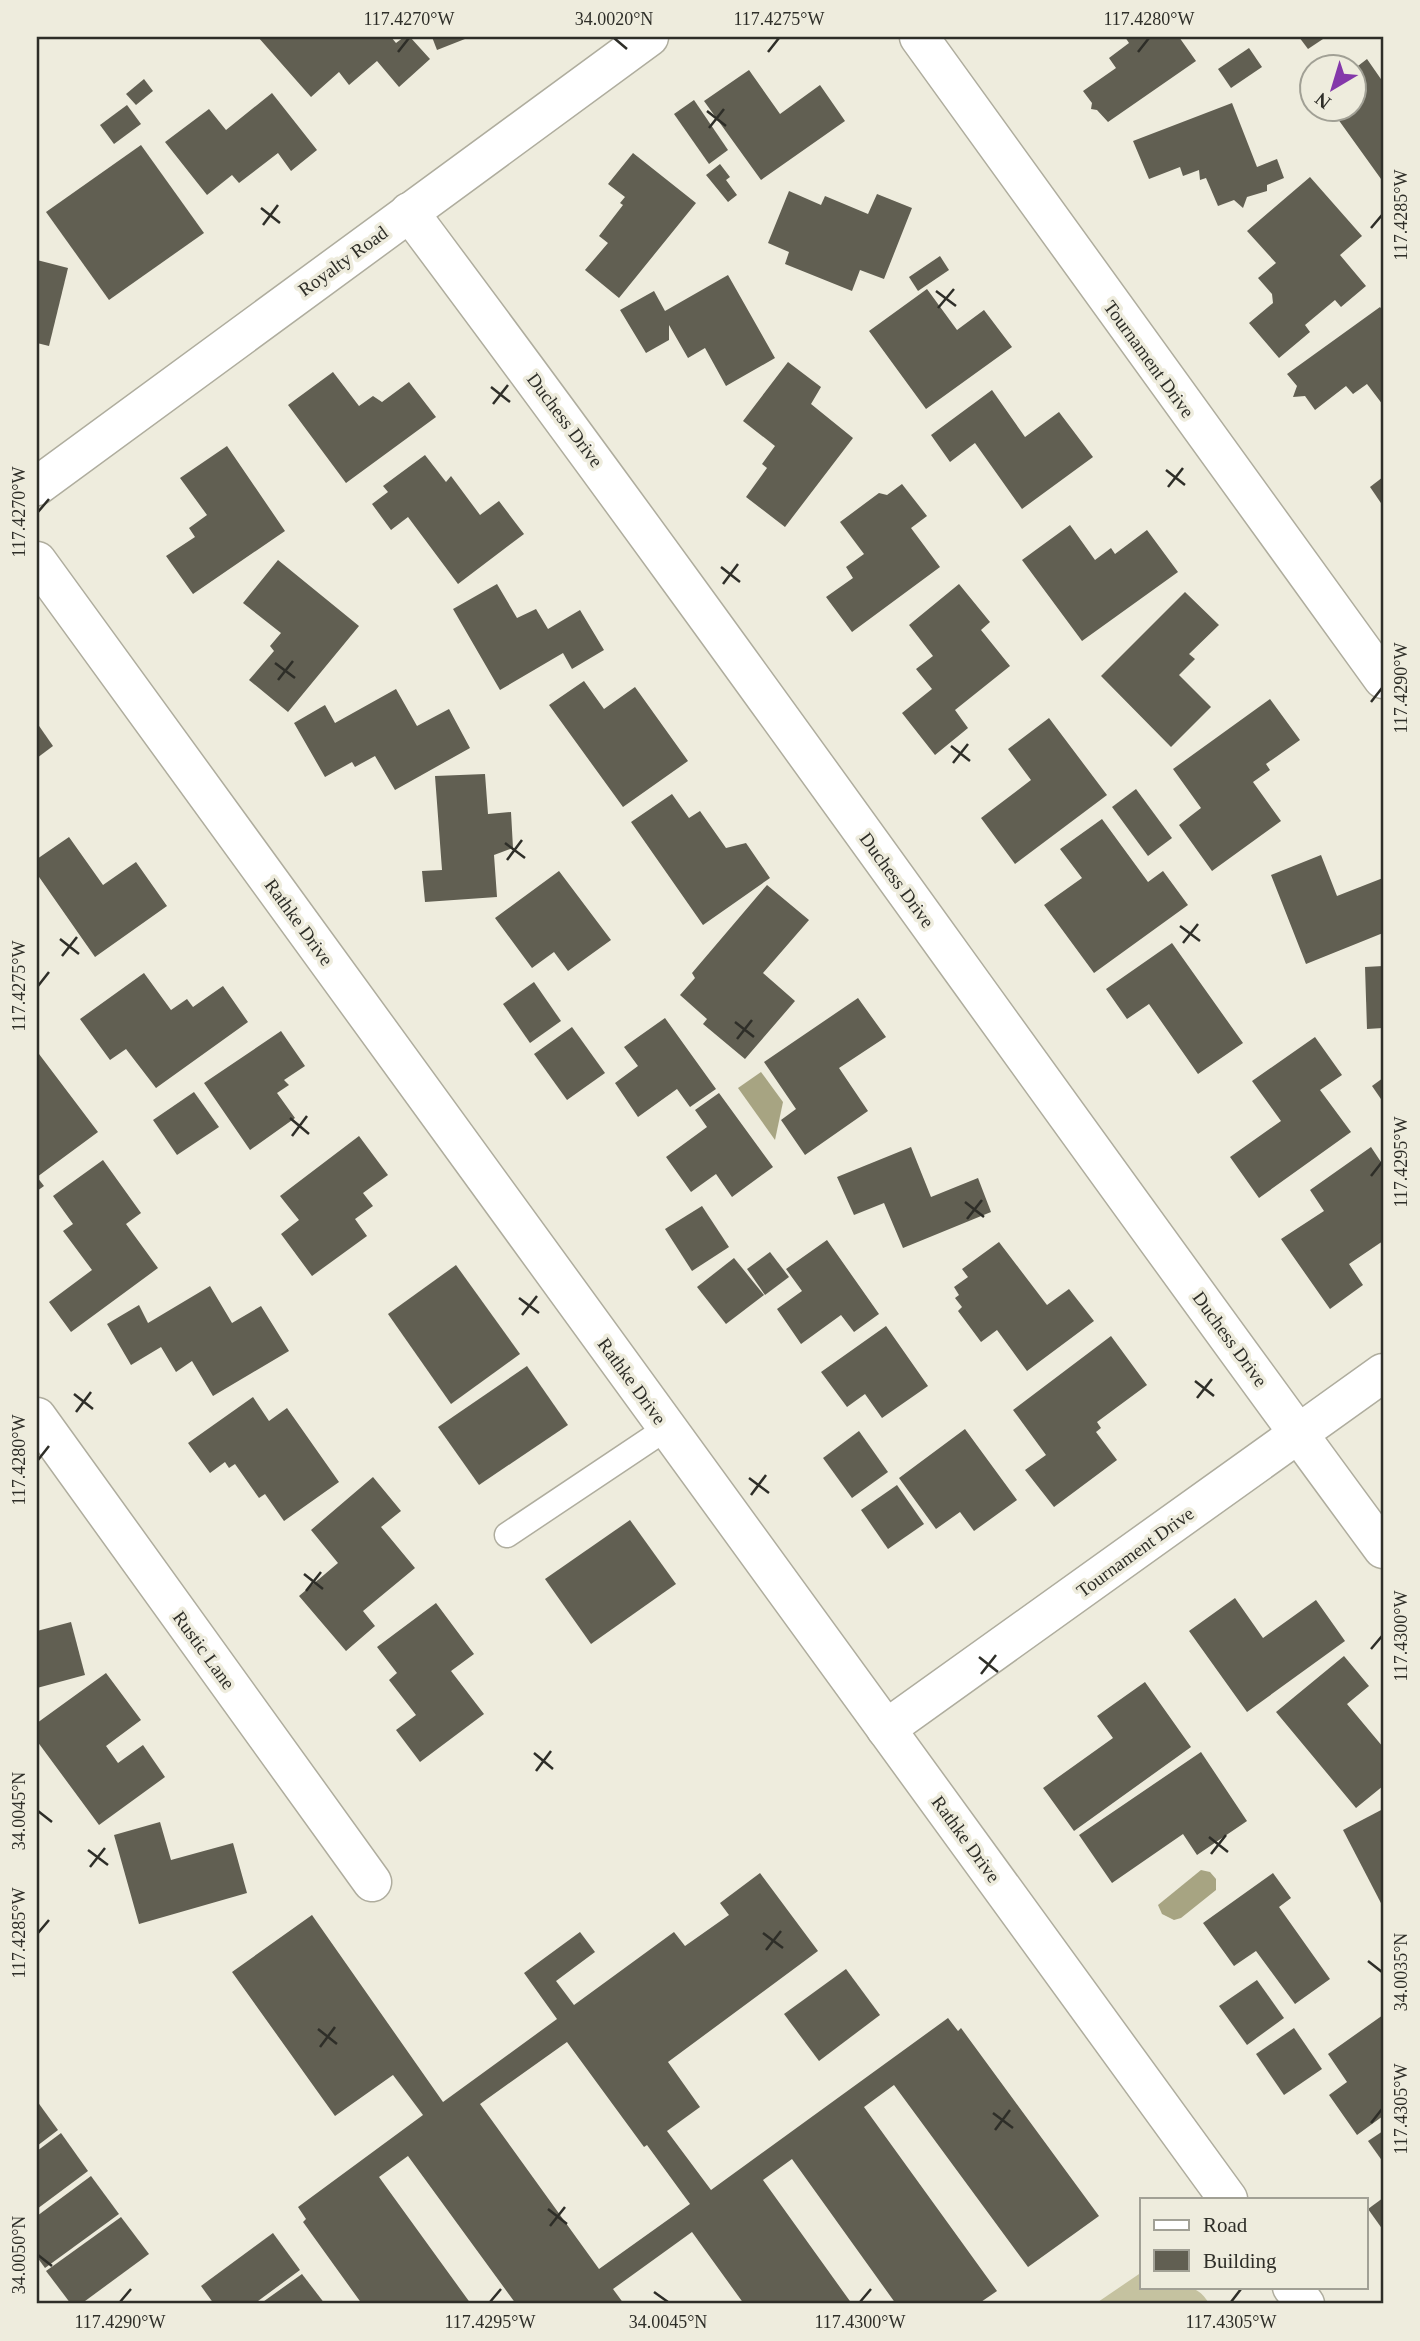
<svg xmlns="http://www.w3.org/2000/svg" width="1420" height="2341" viewBox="0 0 1420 2341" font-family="'Times New Roman',serif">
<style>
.green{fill:#c5c2a0}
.water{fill:#a7a482}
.building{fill:#615f52;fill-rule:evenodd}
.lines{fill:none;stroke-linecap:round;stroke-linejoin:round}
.lane-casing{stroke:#afad9e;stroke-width:27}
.street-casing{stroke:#afad9e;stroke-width:41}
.lane{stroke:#fff;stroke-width:24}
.street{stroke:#fff;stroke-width:38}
.ticks{fill:none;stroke:#2e2e28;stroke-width:2.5}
.labels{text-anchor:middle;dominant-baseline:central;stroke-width:7;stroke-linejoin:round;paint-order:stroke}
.street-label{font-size:19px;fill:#2e2e28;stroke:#eeecdd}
.neatline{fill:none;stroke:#2e2e28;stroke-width:2.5}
.ticks-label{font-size:18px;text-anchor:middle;fill:#2e2e28}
</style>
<rect width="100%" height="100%" fill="#eeecdd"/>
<path class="green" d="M1142,2272V2287C1168,2287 1196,2278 1209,2304H1095Z"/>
<g class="water">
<path d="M761,1072L783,1102L775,1140L738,1088Z"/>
<path d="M1201,1870L1210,1872L1216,1879V1890L1181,1918L1174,1920L1162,1914L1158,1905Z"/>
</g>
<g class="building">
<path d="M258,37H391L396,43L404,37H410L430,59L399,87L377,61L349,85L339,72L311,97Z"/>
<path d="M432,37H470L437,50Z"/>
<path d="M1125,37H1179L1196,61L1108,122L1097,110L1091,109L1092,103L1083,91L1116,68L1109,58L1129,43Z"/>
<path d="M1299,37H1326L1308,49Z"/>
<path d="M1249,48L1262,67L1231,88L1218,69Z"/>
<path d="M1367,59L1383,82L1381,179L1330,108H1354V69Z"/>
<path d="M749,70L780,114L820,85L845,121L761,180L704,101Z"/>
<path d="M144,79L153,91L136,105L126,94Z"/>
<path d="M272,93L317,150L291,171L278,153L239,183L232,175L207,195L165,142L209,109L226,130Z"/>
<path d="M694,100L728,150L709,164L674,114Z"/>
<path d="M1232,103L1257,167L1277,159L1284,178L1267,185V191L1247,197L1243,208L1234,200L1218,206L1206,178L1200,180L1199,170L1183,176L1180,167L1149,179L1133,141Z"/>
<path d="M127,105L141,124L114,144L100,125Z"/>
<path d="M141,145L204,233L109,300L46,212Z"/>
<path d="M633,153L696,203L619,298L585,270L608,243L599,236L623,205L620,203L625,197L608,184Z"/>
<path d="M720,164L730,177L726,180L737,195L728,202L706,175Z"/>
<path d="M1310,177L1362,236L1340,255L1366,286L1341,307L1335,300L1305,325L1310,332L1279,358L1249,323L1273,303L1272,294L1258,278L1276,263L1247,231Z"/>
<path d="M789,191L821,205L825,196L868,214L877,194L912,208L884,279L860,270L852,291L785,264L789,252L768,243Z"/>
<path d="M940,256L949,270L918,291L909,277Z"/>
<path d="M37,260L68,268L49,346L37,343Z"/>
<path d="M728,275L775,358L726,386L705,348L688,358L669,325V340L646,353L620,310L654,291L665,311Z"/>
<path d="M927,289L957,330L984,310L1012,347L926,409L869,331Z"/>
<path d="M1380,307L1383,311V405L1367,384L1353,394L1346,386L1315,410L1305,396L1293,397L1297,386L1287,374Z"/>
<path d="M788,362L821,387L811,404L853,438L785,527L746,497L767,468L762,464L775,446L743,421Z"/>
<path d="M333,372L359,406L373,396L382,402L409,382L436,417L346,483L288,405Z"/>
<path d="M992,390L1025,437L1059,412L1093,457L1022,509L975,443L950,462L931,435Z"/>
<path d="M227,446L285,531L193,594L166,556L195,537L189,528L207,515L180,478Z"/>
<path d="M425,455L446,482L451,476L480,515L499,501L524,534L458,584L408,517L391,530L372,504L388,492L383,486Z"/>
<path d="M1383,477V506L1370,487Z"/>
<path d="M902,484L927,516L911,528L940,567L852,632L826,597L853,578L846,567L864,554L840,522L879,493L887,495Z"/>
<path d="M1070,525L1095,560L1111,548L1115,554L1147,530L1178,572L1082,641L1022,560Z"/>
<path d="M278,560L359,626L288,712L249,680L274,651L270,646L281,633L243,603Z"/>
<path d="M497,584L517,618L536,609L548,629L580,610L604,650L572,669L563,653L500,690L453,609Z"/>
<path d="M959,584L990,622L981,630L1010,666L955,710L968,728L935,755L902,713L932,689L916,669L933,656L909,625Z"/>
<path d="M1185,592L1219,625L1189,654L1195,659L1179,675L1211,707L1171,747L1101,676Z"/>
<path d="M584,681L604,709L635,687L688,761L623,807L549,705Z"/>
<path d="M396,689L417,726L449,709L470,748L395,790L375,756L355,767L352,762L325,777L294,723L325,705L335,723Z"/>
<path d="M1270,699L1300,740L1266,764L1270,770L1253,782L1281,821L1212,871L1179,825L1201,808L1173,769Z"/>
<path d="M1049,718L1107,795L1015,864L981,818L1031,780L1008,749Z"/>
<path d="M37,723L53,746L37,758Z"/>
<path d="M485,774L488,814L511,812L513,848L494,855L497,897L425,902L422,871L442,870L435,776Z"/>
<path d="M1136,789L1172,838L1148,856L1112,807Z"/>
<path d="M672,794L689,818L700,811L726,848L746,843L770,878L703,925L631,822Z"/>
<path d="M1102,819L1148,882L1163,871L1188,905L1094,973L1044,905L1082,878L1060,849Z"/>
<path d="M69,837L103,885L136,862L167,906L95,957L37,874V859Z"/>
<path d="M1321,855L1337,896L1383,878V933L1306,964L1271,875Z"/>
<path d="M559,871L611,940L568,971L554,952L532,968L495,918Z"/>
<path d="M767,885L809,920L763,973L795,1001L745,1059L703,1024L707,1019L680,995L695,978L692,973Z"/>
<path d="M1172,943L1243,1043L1198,1074L1149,1004L1127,1019L1106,989Z"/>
<path d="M1383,966V1028L1367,1029L1365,967Z"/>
<path d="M144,973L171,1010L187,999L193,1007L223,986L248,1022L156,1088L126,1049L110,1060L80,1019Z"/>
<path d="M534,982L561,1021L530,1043L503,1004Z"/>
<path d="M858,998L886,1037L839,1068L868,1111L805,1155L781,1120L796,1109L764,1062Z"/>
<path d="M665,1018L716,1089L690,1107L677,1089L638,1117L615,1083L638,1066L624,1047Z"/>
<path d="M572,1027L605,1073L567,1100L534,1054Z"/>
<path d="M281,1031L305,1066L284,1080L289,1085L277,1093L295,1118L250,1150L204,1083Z"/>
<path d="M1315,1037L1342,1075L1320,1090L1351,1132L1259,1198L1230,1157L1281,1121L1252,1081Z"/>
<path d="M39,1054L98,1132L37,1177L44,1186L37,1191Z"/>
<path d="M1383,1078V1102L1372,1086Z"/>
<path d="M194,1092L219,1127L177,1155L153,1120Z"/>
<path d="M719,1093L773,1167L732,1197L716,1174L691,1192L666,1157L707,1127L695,1110Z"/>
<path d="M359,1136L388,1175L363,1193L373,1206L355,1219L367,1236L312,1276L281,1234L299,1220L280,1196Z"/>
<path d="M911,1147L931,1197L978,1178L991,1212L903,1248L884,1203L854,1215L837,1177Z"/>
<path d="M1371,1147L1383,1165V1241L1349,1264L1363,1285L1330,1309L1281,1239L1324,1211L1310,1190Z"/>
<path d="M103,1160L141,1213L126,1224L158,1268L71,1332L49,1302L92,1270L63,1231L73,1224L53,1196Z"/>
<path d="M702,1206L729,1247L692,1271L665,1229Z"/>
<path d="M827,1240L879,1314L854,1332L841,1315L801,1344L777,1309L802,1291L786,1269Z"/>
<path d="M999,1242L1047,1305L1069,1289L1094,1321L1027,1371L997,1330L981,1342L958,1311L962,1307L955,1298L959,1295L954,1287L968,1277L962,1269Z"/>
<path d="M770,1252L789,1277L765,1295L747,1269Z"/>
<path d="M734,1258L764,1295L726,1324L697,1287Z"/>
<path d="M456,1265L520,1354L451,1404L388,1314Z"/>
<path d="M210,1286L232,1323L261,1306L289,1351L213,1396L192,1361L176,1372L161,1347L131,1365L107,1324L139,1305L148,1323Z"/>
<path d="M886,1326L928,1386L882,1418L865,1394L847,1407L821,1372Z"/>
<path d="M1111,1336L1147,1385L1097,1422L1101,1428L1096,1432L1117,1460L1054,1507L1025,1470L1046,1455L1013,1410Z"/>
<path d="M527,1366L568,1425L479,1485L438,1427Z"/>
<path d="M253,1397L269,1421L287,1408L339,1482L284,1521L265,1494L259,1498L235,1464L229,1468L225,1462L210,1473L188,1443Z"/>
<path d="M965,1429L1017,1500L974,1531L960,1512L936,1529L899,1478Z"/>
<path d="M859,1431L888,1472L852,1498L823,1458Z"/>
<path d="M373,1477L401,1511L381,1527L415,1568L363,1611L375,1626L346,1651L299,1596L338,1563L311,1530Z"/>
<path d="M897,1485L924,1524L888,1549L861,1510Z"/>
<path d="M630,1520L676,1584L591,1644L545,1579Z"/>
<path d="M1235,1598L1263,1638L1316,1600L1345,1641L1247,1712L1189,1631Z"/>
<path d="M436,1603L474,1654L451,1671L484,1714L420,1762L396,1730L416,1715L389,1680L397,1673L377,1647Z"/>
<path d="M71,1622L85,1675L37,1688V1631Z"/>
<path d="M1344,1656L1369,1686L1347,1704L1383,1747V1786L1356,1808L1276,1712Z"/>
<path d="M106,1673L141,1720L106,1746L118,1763L143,1745L165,1777L99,1825L37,1741V1723Z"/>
<path d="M1145,1682L1191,1747L1074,1831L1043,1788L1113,1738L1097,1716Z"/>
<path d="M1201,1752L1247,1821L1197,1855L1183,1834L1112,1883L1079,1835Z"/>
<path d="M1383,1809V1907L1343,1830Z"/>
<path d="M160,1822L171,1860L233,1843L247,1893L139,1924L114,1835Z"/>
<path d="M760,1873L818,1951L668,2062L700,2107L667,2131L711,2190L948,2018L958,2031L961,2028L1099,2216L1028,2267L894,2085L864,2107L997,2291L978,2304H896L792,2159L763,2180L852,2304H744L692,2232L613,2289L624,2304H516L408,2156L379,2177L471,2304H362L303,2222L306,2219L298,2207L423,2115L393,2075L335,2116L232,1972L312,1915L443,2102L557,2019L524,1973L580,1932L595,1952L556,1981L574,2005L674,1932L685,1946L729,1915L720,1903ZM567,2042L644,2147L647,2145L690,2204L599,2269L480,2104Z"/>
<path d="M1273,1873L1291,1898L1279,1907L1330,1979L1295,2004L1256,1951L1234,1966L1203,1923Z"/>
<path d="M846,1969L880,2015L819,2061L784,2014Z"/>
<path d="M1257,1980L1284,2018L1247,2045L1219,2006Z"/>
<path d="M1383,2015V2116L1357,2135L1329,2095L1347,2082L1328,2054Z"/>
<path d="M1294,2028L1322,2069L1284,2095L1256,2054Z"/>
<path d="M37,2101L58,2130L37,2146Z"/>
<path d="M1383,2131V2162L1368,2141Z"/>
<path d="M61,2133L88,2171L37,2209V2151Z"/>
<path d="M91,2176L119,2214L45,2268L37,2257V2216Z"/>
<path d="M1383,2198V2230L1368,2209Z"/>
<path d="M121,2217L149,2254L81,2304H71L46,2271Z"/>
<path d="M273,2233L300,2270L254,2304H214L201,2286Z"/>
<path d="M302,2274L325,2304H260Z"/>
</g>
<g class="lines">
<defs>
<path id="lane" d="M507,1535L667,1428"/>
<g id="street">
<path d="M919,37L1383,679"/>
<path d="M409,212C740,654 1056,1106 1383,1549"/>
<path d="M37,486L649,37"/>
<path d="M37,561L1228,2199"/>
<path d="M37,1417L372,1882"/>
<path d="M886,1729L1383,1373"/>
<path d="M1292,2287L1305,2304"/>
</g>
</defs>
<use href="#lane" class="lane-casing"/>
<use href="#street" class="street-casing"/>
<use href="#lane" class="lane"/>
<use href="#street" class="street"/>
</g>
<path class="ticks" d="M614,38L627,49M398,52L409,38M768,52L779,38M1138,52L1149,38M707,111L726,126M709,128L724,109M261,208L280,223M263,225L278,205M1371,228L1382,215M936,291L956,306M938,308L954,289M491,387L510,402M493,404L508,385M1166,470L1185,485M1168,487L1183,468M38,512L49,499M721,567L740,582M723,584L738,564M275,663L295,678M278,680L293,661M1371,702L1382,688M951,746L970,761M953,763L968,744M505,843L525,858M507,860L522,840M1180,926L1200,941M60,939L79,954M1183,943L1198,924M62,956L77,937M38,986L49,972M735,1022L754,1037M737,1039L752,1020M290,1118L309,1134M292,1136L307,1116M1371,1176L1382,1162M965,1202L984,1217M967,1219L982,1200M519,1298L539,1313M522,1315L537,1296M1195,1381L1214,1396M74,1394L93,1409M1197,1398L1212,1379M76,1412L91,1392M38,1460L49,1446M749,1478L769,1493M751,1495L766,1475M304,1574L323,1589M306,1591L321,1572M1371,1649L1382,1636M979,1657L998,1672M981,1674L996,1655M534,1753L553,1769M536,1771L551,1751M38,1811L52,1822M1209,1837L1228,1852M88,1850L108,1865M1211,1854L1226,1835M90,1867L105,1848M38,1933L49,1920M763,1933L783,1948M766,1950L781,1931M1368,1961L1382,1972M318,2029L337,2044M320,2047L335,2027M993,2113L1013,2128M1371,2123L1382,2109M995,2130L1010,2110M548,2209L567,2224M550,2226L565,2207M38,2255L52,2266M654,2292L668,2302M120,2302L131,2289M490,2302L501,2289M860,2302L871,2289M1231,2302L1241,2289"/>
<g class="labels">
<g class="street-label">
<text transform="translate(343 261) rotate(-36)">Royalty Road</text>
<text transform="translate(1149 359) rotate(54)">Tournament Drive</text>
<text transform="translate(565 420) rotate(53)">Duchess Drive</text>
<text transform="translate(897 880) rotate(54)">Duchess Drive</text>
<text transform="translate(299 922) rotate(54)">Rathke Drive</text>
<text transform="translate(1230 1339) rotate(54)">Duchess Drive</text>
<text transform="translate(632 1381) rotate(54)">Rathke Drive</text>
<text transform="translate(1135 1552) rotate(-36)">Tournament Drive</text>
<text transform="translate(204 1650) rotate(54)">Rustic Lane</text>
<text transform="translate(966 1839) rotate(54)">Rathke Drive</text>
</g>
</g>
<rect width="1420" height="2341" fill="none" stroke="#eeecdd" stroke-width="77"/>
<rect x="1140" y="2198" width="228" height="91" fill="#eeecdd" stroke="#a1a095" stroke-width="2"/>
<rect x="1154" y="2220" width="35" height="10" fill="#ffffff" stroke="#a1a095" stroke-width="2"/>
<text x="1203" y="2232" font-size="21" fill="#2e2e28">Road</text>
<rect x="1154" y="2250" width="35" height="21" fill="#615f52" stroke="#a1a095" stroke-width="2"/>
<text x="1203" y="2268" font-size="21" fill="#2e2e28">Building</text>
<g transform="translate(1333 88) rotate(218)"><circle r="33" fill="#eeecdd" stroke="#a1a095" stroke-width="2"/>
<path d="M0-5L12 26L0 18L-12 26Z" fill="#8438aa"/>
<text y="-10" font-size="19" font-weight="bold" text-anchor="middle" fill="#2e2e28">N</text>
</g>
<rect x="38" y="38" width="1344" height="2264" class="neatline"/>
<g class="ticks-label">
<text x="409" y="25">117.4270°W</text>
<text x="614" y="25">34.0020°N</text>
<text x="779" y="25">117.4275°W</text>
<text x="1149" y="25">117.4280°W</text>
<text transform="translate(1401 215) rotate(-90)" y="6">117.4285°W</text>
<text transform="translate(19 512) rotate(-90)" y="6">117.4270°W</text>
<text transform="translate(1401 688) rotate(-90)" y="6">117.4290°W</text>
<text transform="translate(19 986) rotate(-90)" y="6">117.4275°W</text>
<text transform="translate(1401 1162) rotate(-90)" y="6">117.4295°W</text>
<text transform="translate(19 1460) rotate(-90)" y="6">117.4280°W</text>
<text transform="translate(1401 1636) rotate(-90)" y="6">117.4300°W</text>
<text transform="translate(19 1811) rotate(-90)" y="6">34.0045°N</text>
<text transform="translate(19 1933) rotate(-90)" y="6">117.4285°W</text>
<text transform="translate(1401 1972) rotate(-90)" y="6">34.0035°N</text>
<text transform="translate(1401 2109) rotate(-90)" y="6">117.4305°W</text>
<text transform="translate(19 2255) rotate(-90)" y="6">34.0050°N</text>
<text x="120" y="2328">117.4290°W</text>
<text x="490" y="2328">117.4295°W</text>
<text x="668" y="2328">34.0045°N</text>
<text x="860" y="2328">117.4300°W</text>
<text x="1231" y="2328">117.4305°W</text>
</g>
</svg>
